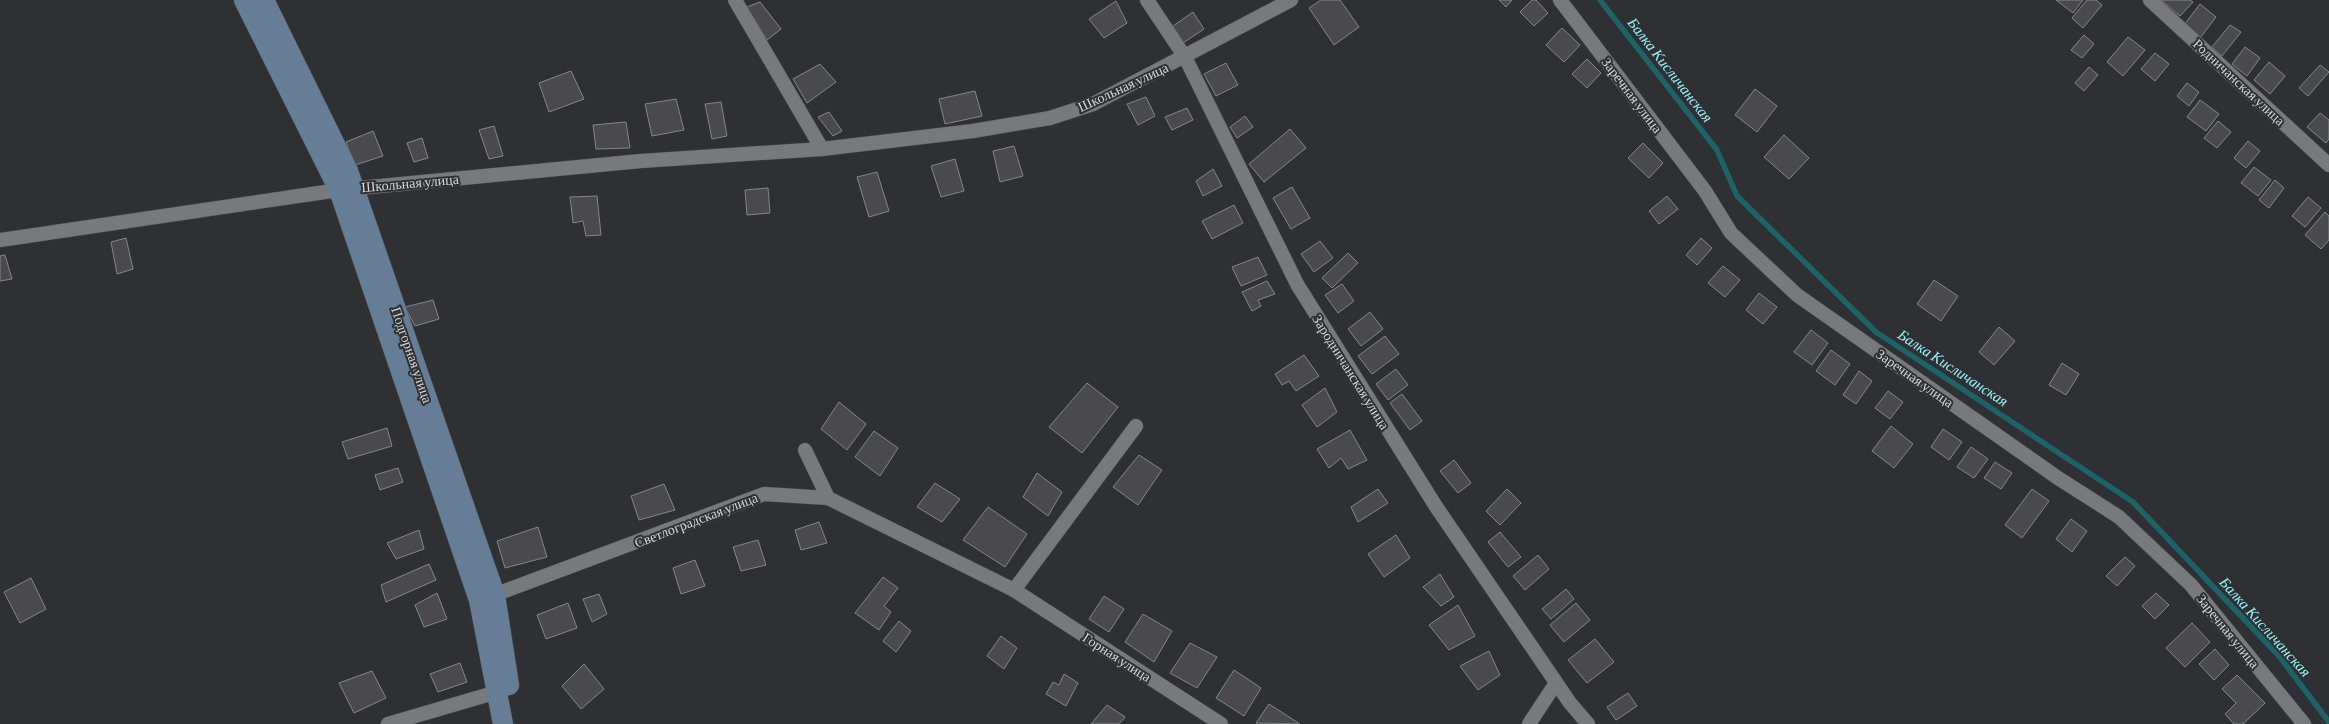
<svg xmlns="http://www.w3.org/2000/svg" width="2329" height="724" viewBox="0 0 2329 724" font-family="'Crimson Pro',serif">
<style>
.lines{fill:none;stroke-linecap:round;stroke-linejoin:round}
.stream{stroke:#1d6266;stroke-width:5.5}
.building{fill:#4a4a4e;stroke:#858689}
.street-casing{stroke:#4d4e50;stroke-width:15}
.secondary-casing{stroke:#4d4e50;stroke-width:21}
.street{stroke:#78797d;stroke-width:14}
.secondary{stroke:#667d96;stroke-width:20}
.labels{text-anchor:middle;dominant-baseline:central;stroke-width:4;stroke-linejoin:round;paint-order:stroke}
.street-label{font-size:14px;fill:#d8d8da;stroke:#2f3033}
.water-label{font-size:15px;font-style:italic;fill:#97f6fc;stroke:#2f3033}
</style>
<rect width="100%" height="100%" fill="#2f3033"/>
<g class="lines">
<path class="stream" d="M1600,0L1717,150L1737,196L1876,332L2133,502L2279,656L2329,722"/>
</g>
<g class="building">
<path d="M1321,0H1340L1359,27L1334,45L1309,8Z"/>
<path d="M1499,0H1512L1506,7Z"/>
<path d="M1532,0H1536L1548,13L1534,26L1520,12Z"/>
<path d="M2056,0H2083L2073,13Z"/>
<path d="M2087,0H2096L2102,5L2083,28L2072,18Z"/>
<path d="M2161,0H2190L2193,2L2180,16Z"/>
<path d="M1116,1L1127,23L1104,38L1089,19Z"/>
<path d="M760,2L781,29L767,40L747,7Z"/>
<path d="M2200,4L2216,17L2200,38L2184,25Z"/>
<path d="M1193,12L1204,29L1183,43L1173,26Z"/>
<path d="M2230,25L2241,32L2222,56L2212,47Z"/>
<path d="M1562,28L1580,45L1564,62L1546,45Z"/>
<path d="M2084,35L2094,44L2082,58L2071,50Z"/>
<path d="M2128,37L2145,50L2123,76L2107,62Z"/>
<path d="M2245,47L2260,58L2247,76L2232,64Z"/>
<path d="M2155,53L2169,64L2155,81L2141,69Z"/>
<path d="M1587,59L1601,73L1587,88L1572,74Z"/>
<path d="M2269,62L2285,76L2270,94L2254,80Z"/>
<path d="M1226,63L1238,85L1216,96L1204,74Z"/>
<path d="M820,64L836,82L807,103L793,79Z"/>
<path d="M2320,65L2329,72L2308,96L2299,88Z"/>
<path d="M2089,67L2098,75L2084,91L2075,83Z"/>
<path d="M571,71L584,99L549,112L539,83Z"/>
<path d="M2187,83L2199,92L2189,106L2177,96Z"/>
<path d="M1755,89L1777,106L1757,132L1735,115Z"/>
<path d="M975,91L982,116L945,124L939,99Z"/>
<path d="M1146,97L1155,116L1138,125L1127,104Z"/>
<path d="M676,99L684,130L652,136L645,104Z"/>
<path d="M2200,100L2219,114L2206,131L2187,117Z"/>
<path d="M721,102L727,136L712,139L705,104Z"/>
<path d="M1187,108L1193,120L1172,130L1165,117Z"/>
<path d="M829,112L842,131L833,136L818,117Z"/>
<path d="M2320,113L2329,120V139L2326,143L2307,127Z"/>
<path d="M1245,116L1253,127L1237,138L1230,127Z"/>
<path d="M2218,121L2231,132L2217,148L2204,138Z"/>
<path d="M626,122L630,148L596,149L593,125Z"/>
<path d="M494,126L503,156L489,159L479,130Z"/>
<path d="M1290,129L1306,148L1264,182L1249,164Z"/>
<path d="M373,131L383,156L355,165L346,142Z"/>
<path d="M1784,135L1809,158L1789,179L1764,157Z"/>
<path d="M422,138L428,158L414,162L407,143Z"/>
<path d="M2248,141L2260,151L2246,168L2234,158Z"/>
<path d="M1643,143L1663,163L1649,178L1628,158Z"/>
<path d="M1014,146L1023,176L1000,182L993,151Z"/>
<path d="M955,159L964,191L941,197L931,166Z"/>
<path d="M2254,167L2271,180L2258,196L2241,183Z"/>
<path d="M1213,169L1222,186L1203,196L1196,181Z"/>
<path d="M877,172L889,211L869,217L857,177Z"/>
<path d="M2275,180L2284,188L2269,208L2259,200Z"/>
<path d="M1292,187L1310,218L1291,229L1273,198Z"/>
<path d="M768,188L770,213L747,215L745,190Z"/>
<path d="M597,196L601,235L586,236L583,221L573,223L570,197Z"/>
<path d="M1667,196L1678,209L1659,224L1649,211Z"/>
<path d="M2308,197L2321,208L2305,227L2292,216Z"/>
<path d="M1234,205L1243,223L1212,239L1202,221Z"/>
<path d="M2325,212L2329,216V240L2321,249L2305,235Z"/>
<path d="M126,238L133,269L117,274L111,242Z"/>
<path d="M1701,238L1712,248L1697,265L1686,255Z"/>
<path d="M1320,241L1333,258L1314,272L1301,254Z"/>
<path d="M1348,253L1358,263L1332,288L1322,278Z"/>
<path d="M5,255L12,279L0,281V256Z"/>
<path d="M1258,257L1267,275L1241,286L1232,267Z"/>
<path d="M1723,266L1740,280L1725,297L1708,283Z"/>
<path d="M1934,280L1958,296L1941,321L1917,304Z"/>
<path d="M1267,281L1275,294L1258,300L1261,306L1252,311L1242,292Z"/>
<path d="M1342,284L1354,301L1338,313L1325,295Z"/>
<path d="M1759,293L1777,307L1763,324L1746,310Z"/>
<path d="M433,300L439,319L415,326L405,307Z"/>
<path d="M1370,312L1383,329L1361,346L1348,329Z"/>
<path d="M1999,327L2015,341L1994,365L1979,352Z"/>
<path d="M1811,330L1828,343L1812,365L1794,352Z"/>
<path d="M1385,336L1399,354L1372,374L1358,356Z"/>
<path d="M1831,350L1850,364L1835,385L1816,371Z"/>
<path d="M1304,355L1319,376L1296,391L1289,381L1282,385L1275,374Z"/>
<path d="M2062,363L2079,374L2066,395L2049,385Z"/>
<path d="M1396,369L1408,385L1388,400L1376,384Z"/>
<path d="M1859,371L1872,381L1856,404L1843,395Z"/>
<path d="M1087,383L1118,407L1082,453L1049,427Z"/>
<path d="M1325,388L1337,412L1317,427L1302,405Z"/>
<path d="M1888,391L1903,402L1890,419L1875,408Z"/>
<path d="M1402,394L1422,421L1410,430L1390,403Z"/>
<path d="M839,402L866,424L847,450L821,429Z"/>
<path d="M1891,426L1913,444L1894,468L1872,451Z"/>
<path d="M387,428L392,446L348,459L342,442Z"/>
<path d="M1943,429L1962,442L1949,460L1931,447Z"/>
<path d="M1350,430L1367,460L1348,469L1341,458L1329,468L1317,449Z"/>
<path d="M874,431L898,448L880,476L855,457Z"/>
<path d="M1971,447L1988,459L1974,478L1957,467Z"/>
<path d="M1139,455L1162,470L1138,505L1113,487Z"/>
<path d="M1454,460L1471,483L1458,493L1440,471Z"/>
<path d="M1995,462L2012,473L2001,489L1984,478Z"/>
<path d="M398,468L403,482L380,490L375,475Z"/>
<path d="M1037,473L1062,492L1048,516L1023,497Z"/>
<path d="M935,483L960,499L942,522L917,507Z"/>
<path d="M664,484L675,510L639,520L631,496Z"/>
<path d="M1378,489L1388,503L1358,522L1351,507Z"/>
<path d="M1507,489L1521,503L1500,525L1486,511Z"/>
<path d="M2032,489L2049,501L2022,538L2005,525Z"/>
<path d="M988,507L1027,534L1005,567L963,540Z"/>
<path d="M2071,519L2087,531L2072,552L2056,539Z"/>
<path d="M819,522L827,543L801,550L795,530Z"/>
<path d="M538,527L547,557L505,568L497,541Z"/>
<path d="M419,530L424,549L396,559L387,543Z"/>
<path d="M1500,532L1521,557L1508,567L1488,542Z"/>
<path d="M1396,535L1410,558L1384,577L1368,554Z"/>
<path d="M758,540L766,565L741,571L733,547Z"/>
<path d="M1538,555L1549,569L1525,590L1513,576Z"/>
<path d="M2125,557L2135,566L2117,586L2106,576Z"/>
<path d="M695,560L705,586L681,594L673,568Z"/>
<path d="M429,564L436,580L386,602L381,585Z"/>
<path d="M1440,574L1454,597L1441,606L1423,587Z"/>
<path d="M883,577L898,588L884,606L891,612L879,630L855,613Z"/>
<path d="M31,578L46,609L20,623L4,592Z"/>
<path d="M1566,589L1574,599L1551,619L1542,609Z"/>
<path d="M437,593L447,619L424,627L415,605Z"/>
<path d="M2156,593L2169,605L2155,619L2142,606Z"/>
<path d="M599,594L607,614L592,622L583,599Z"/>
<path d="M1104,596L1124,609L1109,632L1089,619Z"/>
<path d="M568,603L577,628L546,639L537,615Z"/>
<path d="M1576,603L1590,620L1564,642L1550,625Z"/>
<path d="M1458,605L1475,636L1449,650L1429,625Z"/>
<path d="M1143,614L1172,631L1154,662L1125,642Z"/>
<path d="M899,621L911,631L896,652L883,641Z"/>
<path d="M2192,623L2210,642L2185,667L2166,648Z"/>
<path d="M1001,636L1017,648L1004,669L987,656Z"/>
<path d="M1595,639L1614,662L1587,683L1568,660Z"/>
<path d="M1190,643L1217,657L1197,688L1170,673Z"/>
<path d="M2215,649L2229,665L2214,680L2199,664Z"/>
<path d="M1489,651L1500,675L1478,690L1460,666Z"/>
<path d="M460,663L467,682L438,692L430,674Z"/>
<path d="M584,664L604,689L581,709L562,686Z"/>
<path d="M1234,670L1261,688L1244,716L1216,698Z"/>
<path d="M372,671L386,698L354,713L339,683Z"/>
<path d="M1064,674L1078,683L1066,706L1046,694L1053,682L1059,685Z"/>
<path d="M2237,675L2265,703L2243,724H2234L2225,714L2236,703L2222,689Z"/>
<path d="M1628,693L1637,706L1616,720L1607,707Z"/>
<path d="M1269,704L1300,724L1256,723Z"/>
<path d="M1107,705L1125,717L1119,724H1091Z"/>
</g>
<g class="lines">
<defs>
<g id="street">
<path d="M735,0L822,149"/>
<path d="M1147,0L1185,57L1297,284L1435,505L1570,703L1588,724"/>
<path d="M1560,0L1705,191L1731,233L1797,295L2058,478L2119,517L2191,585L2304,724"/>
<path d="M2150,0L2329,165"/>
<path d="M0,240L339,190L641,161L822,149L973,131L1050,118L1093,104L1291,0"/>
<path d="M805,450L828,498"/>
<path d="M1014,590L1136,426"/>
<path d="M486,598L764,494L828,498L1014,590L1221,724"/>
<path d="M388,724L504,690"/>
<path d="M1529,724L1556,683"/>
</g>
<g id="secondary">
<path d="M244,0L339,190L479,600L503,724"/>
<path d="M264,0L348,171L495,595L509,685"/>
</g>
</defs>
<use href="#street" class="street-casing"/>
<use href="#secondary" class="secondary-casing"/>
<use href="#street" class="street"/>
<use href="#secondary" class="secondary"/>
</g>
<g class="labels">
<g class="street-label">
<text transform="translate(2239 82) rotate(43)">Родничанская улица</text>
<text transform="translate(1123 87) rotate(-25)">Школьная улица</text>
<text transform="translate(1632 95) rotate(53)">Заречная улица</text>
<text transform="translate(410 183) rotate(-5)">Школьная улица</text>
<text transform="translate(412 355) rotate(71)">Подгорная улица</text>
<text transform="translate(1351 372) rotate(58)">Зародничанская улица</text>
<text transform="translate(1915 378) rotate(35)">Заречная улица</text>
<text transform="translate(696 520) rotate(-21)">Светлоградская улица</text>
<text transform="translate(2228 631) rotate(51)">Заречная улица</text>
<text transform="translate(1117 657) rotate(33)">Горная улица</text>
</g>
<g class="water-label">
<text transform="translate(1670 70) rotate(52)">Балка Кисличанская</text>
<text transform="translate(1953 368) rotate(33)">Балка Кисличанская</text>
<text transform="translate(2265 627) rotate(48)">Балка Кисличанская</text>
</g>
</g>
</svg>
